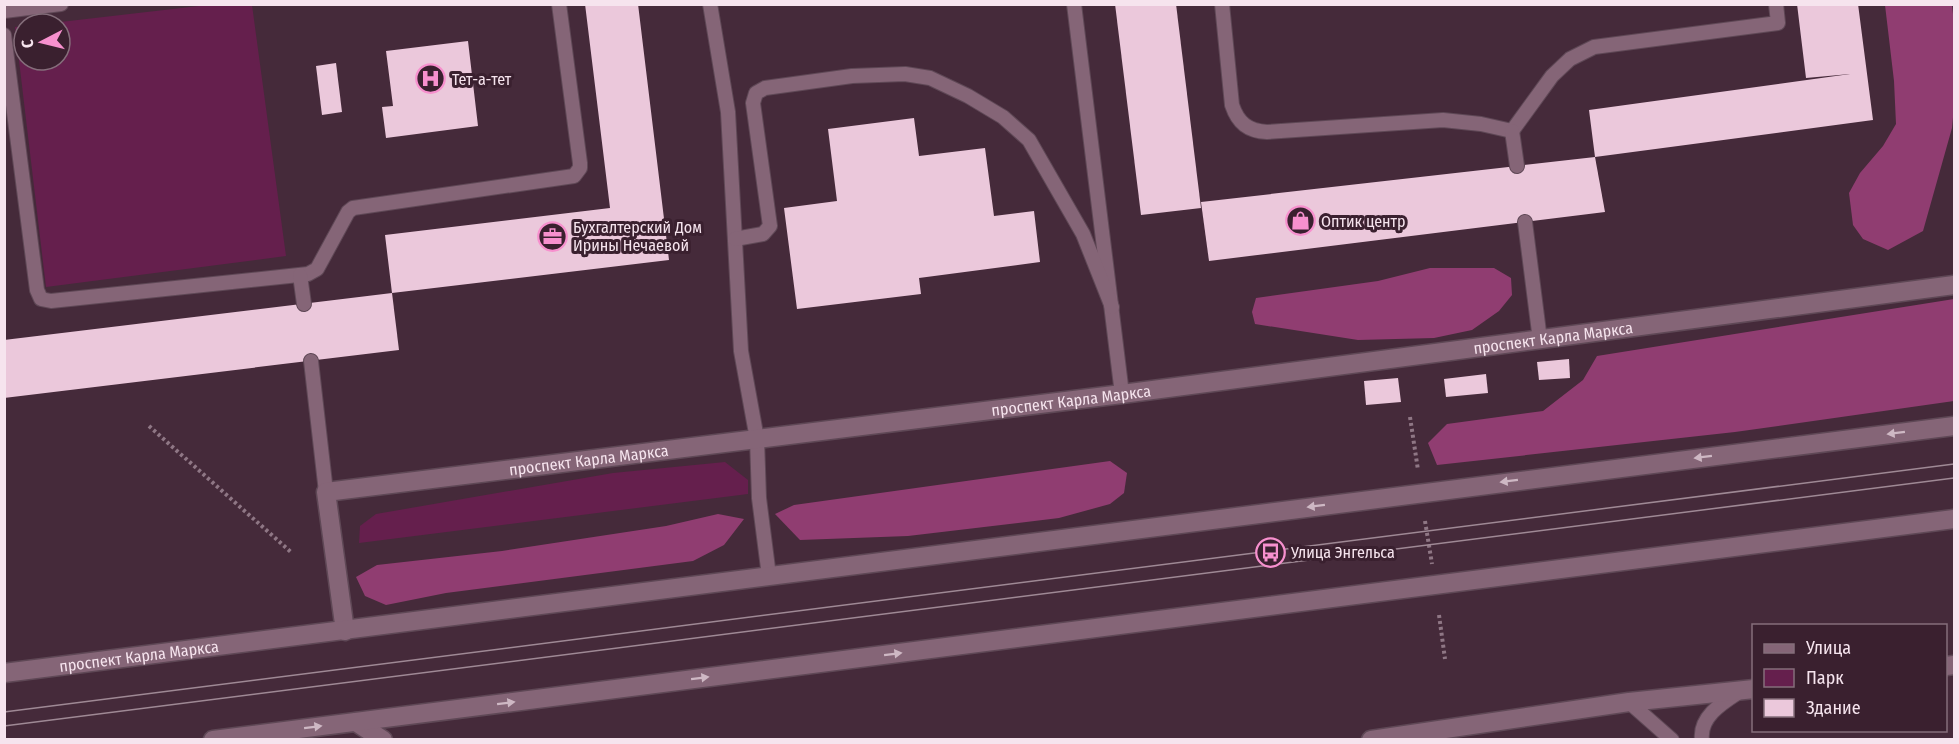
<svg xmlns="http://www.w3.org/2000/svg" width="1959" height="744" viewBox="0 0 1959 744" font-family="'Fira Sans Condensed',sans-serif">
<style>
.green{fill:#651f4d}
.forest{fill:#903d71}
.building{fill:#ebc8db}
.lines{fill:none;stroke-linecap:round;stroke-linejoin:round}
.lane-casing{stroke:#5f4856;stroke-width:16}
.street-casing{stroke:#5f4856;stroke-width:21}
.secondary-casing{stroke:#5f4856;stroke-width:21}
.path{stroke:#8f7785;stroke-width:4;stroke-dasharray:3 3;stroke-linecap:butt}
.lane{stroke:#856577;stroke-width:14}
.street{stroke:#856577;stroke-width:18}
.secondary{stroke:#856577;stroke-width:18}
.tram{stroke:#9f8995;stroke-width:1.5}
.oneway{fill:#ceb8c4}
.labels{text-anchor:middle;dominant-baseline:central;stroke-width:6;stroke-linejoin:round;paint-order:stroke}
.poi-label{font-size:16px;fill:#f6e4ee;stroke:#3a202f;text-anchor:start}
.street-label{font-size:16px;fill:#f6e4ee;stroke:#3a202f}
</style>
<rect width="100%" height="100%" fill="#452a3a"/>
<g class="green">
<path d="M216,4L252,5L286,256L46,287L15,27L24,26V60H60V24H43Z"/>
<path d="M725,462L748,480V494L359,543L360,526L376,514L613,473Z"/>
</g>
<g class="forest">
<path d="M1885,5H1952L1954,23V107L1952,128L1923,231L1888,250L1863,239L1853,225L1849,193L1860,173L1883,146L1896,124L1894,81Z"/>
<path d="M1430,268H1494L1511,278L1512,295L1499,311L1472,330L1434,338L1358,340L1255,324L1252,312L1256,298L1378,281Z"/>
<path d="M1954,299V401L1735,432L1437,465L1428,443L1447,424L1543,411L1583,380L1597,356Z"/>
<path d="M1110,461L1127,473L1124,493L1110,504L1059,518L908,536L800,540L775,514L794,505Z"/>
<path d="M718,514L744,519L724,545L693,561L446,593L386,605L365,596L356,577L377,565L502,551L666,526Z"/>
</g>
<g class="building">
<path d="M585,4H638L669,260L392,293L385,235L610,208Z"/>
<path d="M1115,4H1176L1201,208L1141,215Z"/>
<path d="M1797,4H1858L1873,120L1595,157L1589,110L1850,74L1806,78Z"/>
<path d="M468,41L478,126L386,138L382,107L393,106L386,51Z"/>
<path d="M336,63L342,112L322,115L316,66Z"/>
<path d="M914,118L919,156L985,148L994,216L1034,211L1040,262L919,278L921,294L797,309L784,208L837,201L828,129Z"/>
<path d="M1595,157L1605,212L1209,261L1201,202Z"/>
<path d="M392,293L399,350L4,398V340Z"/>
<path d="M1569,359L1570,378L1539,380L1537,362Z"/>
<path d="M1486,374L1488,393L1446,397L1444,379Z"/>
<path d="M1398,378L1401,402L1366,405L1364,381Z"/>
</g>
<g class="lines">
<defs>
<g id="lane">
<path d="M710,4L728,112L741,351L757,439L759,498L769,576"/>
<path d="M1074,4L1122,394"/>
<path d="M1222,4L1232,105C1238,123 1248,131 1267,132L1443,120L1481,124L1512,131L1552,76L1570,59L1594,47L1778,23L1776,4"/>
<path d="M4,11L61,4"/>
<path d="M4,35L37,290L41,299L51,301L308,274L317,269L348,212L353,208L574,176L580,168V163L559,4"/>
<path d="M1512,131L1517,166"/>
<path d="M1525,222L1540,340"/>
<path d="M735,239L763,234L770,226L753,103L756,93L765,88L852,76L905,74L930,78L968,96L1003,117L1029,140L1083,234L1112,307"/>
<path d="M300,275L304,304"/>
<path d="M311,361L326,492"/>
<path d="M1629,702L1672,740"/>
<path d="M1702,740C1699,717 1722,703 1739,692"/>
</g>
<g id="street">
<path id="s1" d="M345,631L326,492L1122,394L1954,285"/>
<path d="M1946,666L1954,665"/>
<path d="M356,722L383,740"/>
<path d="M1371,740L1629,702L1754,689"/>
</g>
<g id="secondary">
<path id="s2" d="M4,673L1954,426"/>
<path d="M213,740L1954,519"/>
</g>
</defs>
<use href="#lane" class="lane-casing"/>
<use href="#street" class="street-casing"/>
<use href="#secondary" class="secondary-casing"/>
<g class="path">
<path d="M1410,417L1418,470"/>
<path d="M149,426L292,553"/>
<path d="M1425,521L1432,564"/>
<path d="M1439,615L1445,659"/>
</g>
<use href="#lane" class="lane"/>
<use href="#street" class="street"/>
<use href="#secondary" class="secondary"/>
<g class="tram">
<path d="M4,712L1954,464"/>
<path d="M4,726L1954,478"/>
</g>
</g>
<defs><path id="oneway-solid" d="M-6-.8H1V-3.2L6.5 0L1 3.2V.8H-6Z" transform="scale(1.5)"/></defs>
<g class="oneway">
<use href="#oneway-solid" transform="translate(1896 433) rotate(173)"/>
<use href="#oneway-solid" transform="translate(1703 457) rotate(173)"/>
<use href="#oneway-solid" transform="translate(1509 481) rotate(173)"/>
<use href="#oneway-solid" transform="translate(1316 506) rotate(173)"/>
<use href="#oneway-solid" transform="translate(893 654) rotate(-7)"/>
<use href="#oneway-solid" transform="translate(700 678) rotate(-7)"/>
<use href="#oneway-solid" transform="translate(506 703) rotate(-7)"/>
<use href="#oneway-solid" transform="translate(313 727) rotate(-7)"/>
</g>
<defs>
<symbol id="hospital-ring" viewBox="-11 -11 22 22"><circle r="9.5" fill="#3a202f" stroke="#f790ce" stroke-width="1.5"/><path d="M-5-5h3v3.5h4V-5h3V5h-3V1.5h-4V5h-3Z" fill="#f790ce"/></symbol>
<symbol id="shop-ring" viewBox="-11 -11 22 22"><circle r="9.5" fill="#3a202f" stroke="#f790ce" stroke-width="1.5"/><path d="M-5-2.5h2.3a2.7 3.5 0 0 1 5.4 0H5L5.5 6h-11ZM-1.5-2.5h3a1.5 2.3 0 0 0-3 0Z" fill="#f790ce"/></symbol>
<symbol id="office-ring" viewBox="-11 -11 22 22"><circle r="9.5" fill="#3a202f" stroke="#f790ce" stroke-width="1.5"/><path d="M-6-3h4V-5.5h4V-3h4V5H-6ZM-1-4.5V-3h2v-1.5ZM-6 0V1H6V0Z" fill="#f790ce"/></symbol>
<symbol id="bus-ring" viewBox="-11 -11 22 22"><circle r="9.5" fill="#3a202f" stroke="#f790ce" stroke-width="1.5"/><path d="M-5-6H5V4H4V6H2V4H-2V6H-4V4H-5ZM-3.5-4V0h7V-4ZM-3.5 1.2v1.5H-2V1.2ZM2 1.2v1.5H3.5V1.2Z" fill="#f790ce"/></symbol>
</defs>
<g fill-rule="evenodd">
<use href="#hospital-ring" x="414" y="62" width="33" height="33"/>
<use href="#shop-ring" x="1284" y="204" width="33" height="33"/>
<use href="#office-ring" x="536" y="220" width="33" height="33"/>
<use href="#bus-ring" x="1254" y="536" width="33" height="33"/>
</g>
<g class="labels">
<g class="poi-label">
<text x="452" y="79">Тет-а-тет</text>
<text x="1321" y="221">Оптик центр</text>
<text x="573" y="227">Бухгалтерский Дом<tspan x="573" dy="18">Ирины Нечаевой</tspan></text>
<text x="1291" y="552">Улица Энгельса</text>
</g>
<g class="street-label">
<text stroke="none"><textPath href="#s1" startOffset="1377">проспект Карла Маркса</textPath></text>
<text stroke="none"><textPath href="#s1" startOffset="891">проспект Карла Маркса</textPath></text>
<text stroke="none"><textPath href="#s1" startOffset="405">проспект Карла Маркса</textPath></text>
<text stroke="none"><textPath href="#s2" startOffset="136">проспект Карла Маркса</textPath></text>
</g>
</g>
<rect width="1959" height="744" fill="none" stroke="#f6e4ee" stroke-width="12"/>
<rect x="1752" y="624" width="195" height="108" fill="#3a202f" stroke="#856e7b" stroke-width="1.5"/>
<rect x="1764" y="644" width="30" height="9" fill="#856577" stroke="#856e7b" stroke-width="1.5"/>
<text x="1806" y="654" font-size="18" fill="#f6e4ee">Улица</text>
<rect x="1764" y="669" width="30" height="18" fill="#651f4d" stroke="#856e7b" stroke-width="1.5"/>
<text x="1806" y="684" font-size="18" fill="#f6e4ee">Парк</text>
<rect x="1764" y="699" width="30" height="18" fill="#ebc8db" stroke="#856e7b" stroke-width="1.5"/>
<text x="1806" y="714" font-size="18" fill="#f6e4ee">Здание</text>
<g transform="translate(42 42) rotate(263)"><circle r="28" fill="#3a202f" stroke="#856e7b" stroke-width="1.5"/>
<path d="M0-4.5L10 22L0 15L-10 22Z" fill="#f790ce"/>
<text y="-9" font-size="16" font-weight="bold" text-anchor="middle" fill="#f6e4ee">С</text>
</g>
</svg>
